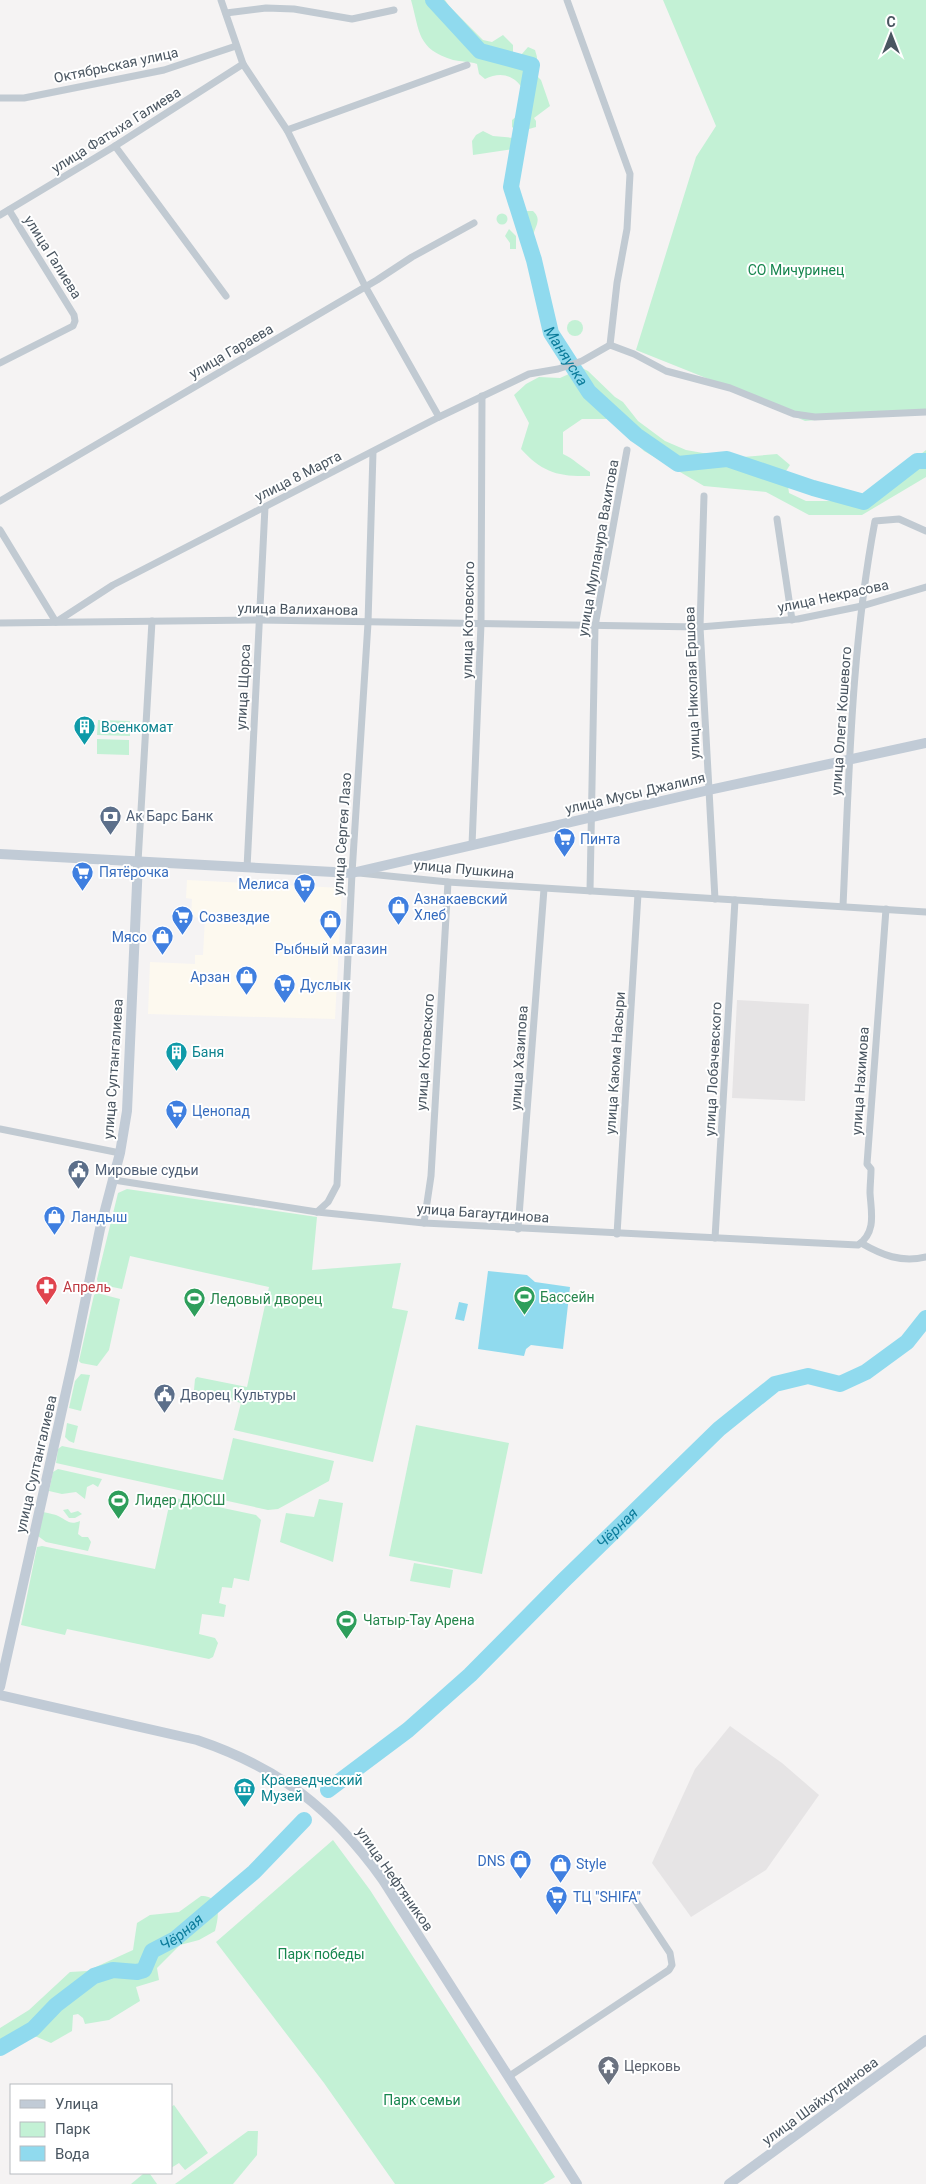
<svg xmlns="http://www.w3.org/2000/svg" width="926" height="2184" viewBox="0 0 926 2184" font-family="Roboto,sans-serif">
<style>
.commercial{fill:#fdf9ef}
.education{fill:#e6e4e5}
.green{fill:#c3f1d5}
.water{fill:#90daee}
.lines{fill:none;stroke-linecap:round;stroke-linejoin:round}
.river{stroke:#90daee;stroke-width:16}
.street{stroke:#c1cad2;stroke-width:7}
.secondary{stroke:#c1cbd6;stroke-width:10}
.labels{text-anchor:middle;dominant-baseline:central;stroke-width:4;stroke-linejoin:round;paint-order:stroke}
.street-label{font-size:14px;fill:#4a5661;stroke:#fff}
.park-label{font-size:14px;fill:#17864f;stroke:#fff}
.culture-label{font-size:14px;fill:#0d838f;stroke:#fff;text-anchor:start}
.service-label{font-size:14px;fill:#4e5e75;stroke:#fff;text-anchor:start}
.shop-label{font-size:14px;fill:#366cbe;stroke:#fff;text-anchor:start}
.health-label{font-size:14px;fill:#be3a42;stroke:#fff;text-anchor:start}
.leisure-label{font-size:14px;fill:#27864d;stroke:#fff;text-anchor:start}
.worship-label{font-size:14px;fill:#5b616d;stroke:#fff;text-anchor:start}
.water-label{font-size:15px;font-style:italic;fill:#0c7c9b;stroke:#fff}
</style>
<rect width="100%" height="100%" fill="#f5f3f3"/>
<path class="commercial" d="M187,880L342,888L335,1019L148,1014L150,962L195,964V955H203L205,918L191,917L192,899L186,898Z"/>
<g class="education">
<path d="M737,1000L809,1004L805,1101L732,1098Z"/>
<path d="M730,1726L782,1763L819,1795L766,1870L691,1917L652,1863L695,1769Z"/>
</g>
<g class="green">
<path d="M411,0H445L449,6L483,40L492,42L503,35L513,45V53L515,55H521L528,47L535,50L537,57L535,74L541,80L550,106L534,118L536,121V127L522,131L513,149L473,155L472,141L476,135L483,131L493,136L514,138L518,132L512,127V120L517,116L524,91C515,75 501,71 485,79L479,74L477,64C469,61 461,62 453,60C417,49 420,32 411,0Z"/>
<path d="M663,0H926V410L805,421L741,392L636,350L696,157L716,126Z"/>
<path d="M526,211H533C543,220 534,227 533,237L536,240L532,245C520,238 514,222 526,211Z"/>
<circle cx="502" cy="219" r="5.5"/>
<path d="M509,229L516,236V249H510V243L505,236Z"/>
<circle cx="575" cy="328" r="8"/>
<path d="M582,368L588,371L615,397L623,402L638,421L665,441L686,450L703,453H721L743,457L777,454L790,465L786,471L789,493L806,501H847L878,488L926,450V477L862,515H809L766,492L704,486L644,451L611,419H582L563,432V454C574,459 580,466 590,472V476C558,477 542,472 521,449L529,423L514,395L526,384L539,377L560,378Z"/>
<path d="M98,720L130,721V736L97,735Z"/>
<path d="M97,739L129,740V755L97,754Z"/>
<path d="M127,1189L317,1217L312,1270L401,1263L392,1308L408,1311L373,1462L234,1430L241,1403L194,1390L195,1379L197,1377L247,1387L269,1287L130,1256L122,1289L98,1284L97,1279L118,1193Z"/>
<path d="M97,1293L120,1299L109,1350L97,1366L81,1363L79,1361L94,1295Z"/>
<path d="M81,1374L90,1375L81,1411L69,1408L75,1381Z"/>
<path d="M67,1423L78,1426L74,1443L69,1441L65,1437Z"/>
<path d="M416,1425L509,1443L482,1574L389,1556Z"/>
<path d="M233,1438L334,1461L329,1481L278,1509L268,1510L56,1463L58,1449L62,1446L223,1480Z"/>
<path d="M58,1469L102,1479L98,1487L93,1484L87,1487L85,1499L76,1492L62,1494L49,1491L53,1472Z"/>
<path d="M171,1497L256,1515L261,1520L249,1581L234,1578L232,1588L222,1587L219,1603L226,1605L224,1617L202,1614L199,1634L215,1638L218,1643L213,1657L209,1659L67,1629L65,1635L21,1625L37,1547L42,1546L155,1569Z"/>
<path d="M319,1499L343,1503L333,1562L280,1542L286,1513L314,1517Z"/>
<path d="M68,1509L71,1513L78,1511L82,1514L75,1518H69L63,1510Z"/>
<path d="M43,1512C48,1513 52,1514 56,1515C66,1519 69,1526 80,1521L78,1534L82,1537H88L91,1542L88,1551L46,1542L38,1536Z"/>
<path d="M414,1563L453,1570L450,1588L410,1581Z"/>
<path d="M333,1840L370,1890L555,2177L543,2184H395L324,2083L216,1942Z"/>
<path d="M201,1896C222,1896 219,1916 215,1931L199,1940L180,1945L157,1968L159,1980L136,1987L140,2001L109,2020L85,2024L83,2018L78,2014L73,2015L72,2031L51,2043L37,2037L18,2032L0,2041V2028L29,2010L70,1972L87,1971L133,1950L137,1923L150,1915L179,1912Z"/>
<path d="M174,2105L208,2153L185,2170L179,2163L171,2168V2107Z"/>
<path d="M248,2131H258L257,2155L233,2184H175Z"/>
<path d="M143,2174H150L157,2184H131Z"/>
</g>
<g class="water">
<path d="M488,1271L527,1275L535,1282L570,1287L563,1349L531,1345L526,1349L524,1356L478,1349Z"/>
<path d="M459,1302L468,1304L464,1321L455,1319Z"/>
</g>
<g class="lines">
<g class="river">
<path id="s1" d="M433,0L480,51L532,65L511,187L534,260L551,333L589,392L636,435L678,464L727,459L813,488L864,502L917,461H926"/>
<path id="s2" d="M328,1790L408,1730L470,1675L563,1581L719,1429L775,1384L808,1376L840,1384L866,1372L907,1342L926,1318"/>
<path id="s3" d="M0,2048L33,2029L56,2005L94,1976L113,1970L137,1972L144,1970L152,1951L175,1939L254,1872L304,1820"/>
</g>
<g class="street">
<path d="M221,0L243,64L287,130L365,286L439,417"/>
<path d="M567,0L630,174L627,229L617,283L610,345"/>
<path d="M226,13L266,8L294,9L352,19L394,10"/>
<path d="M0,98H24L164,70L236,46"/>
<path d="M287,130L467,65"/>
<path d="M115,146L226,296"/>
<path d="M0,215L115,146L243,64"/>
<path d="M610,345L634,354L666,371L730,388L794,414L815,417L926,412"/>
<path d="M0,363L73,326L75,321L74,315L9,210"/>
<path d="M704,496L700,627L715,899"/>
<path d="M0,501L377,280L412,257L474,223"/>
<path d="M777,519L792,620"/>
<path d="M0,530L56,622L113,585L439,417L529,374L558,369L582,361L610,345"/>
<path d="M0,623L259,620L700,627L798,619L862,606L926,587"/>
<path d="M472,845L481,624L482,396"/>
<path d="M138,862L152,621"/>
<path d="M247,868L265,507"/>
<path d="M359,873L448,882L926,912"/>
<path d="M590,891L595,626L627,450"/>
<path d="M843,906C849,778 851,648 875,521L899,519L926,531"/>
<path d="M0,1129L120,1153"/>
<path d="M114,1180L317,1212L424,1223L858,1245C877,1232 871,1211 870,1193C870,1185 871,1177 871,1169L867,1164L886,909"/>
<path d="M317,1212L328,1202L337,1185L352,873L368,623L373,452"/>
<path d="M424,1223L431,1176L448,882"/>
<path d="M518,1229L544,889"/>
<path d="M617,1234L638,894"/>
<path d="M715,1238L735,900"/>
<path d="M861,1243C882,1255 901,1263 926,1257"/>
<path d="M508,2077L669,1970L672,1965L670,1953L631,1894"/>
</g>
<g class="secondary">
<path d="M0,854L352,873L709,790L926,743"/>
<path d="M0,1687L74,1356L100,1229L120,1153L127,1111L138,862"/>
<path d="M0,1695L197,1740C280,1768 332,1809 383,1880L577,2184"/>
<path d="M729,2184L926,2040"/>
</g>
</g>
<defs>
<symbol id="building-pin" viewBox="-11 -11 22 30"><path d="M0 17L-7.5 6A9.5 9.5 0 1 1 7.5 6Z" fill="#0f9aa8" stroke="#fff"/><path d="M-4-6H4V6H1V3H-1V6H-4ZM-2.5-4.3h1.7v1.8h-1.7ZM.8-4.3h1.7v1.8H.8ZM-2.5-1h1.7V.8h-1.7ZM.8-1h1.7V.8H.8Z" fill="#fff"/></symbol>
<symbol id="bank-pin" viewBox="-11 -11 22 30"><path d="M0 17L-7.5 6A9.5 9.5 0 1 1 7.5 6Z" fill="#5c6f8a" stroke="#fff"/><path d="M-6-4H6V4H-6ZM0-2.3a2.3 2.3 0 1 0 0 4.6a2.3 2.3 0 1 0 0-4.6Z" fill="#fff"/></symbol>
<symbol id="supermarket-pin" viewBox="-11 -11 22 30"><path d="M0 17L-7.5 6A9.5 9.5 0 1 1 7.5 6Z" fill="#3f7fe0" stroke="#fff"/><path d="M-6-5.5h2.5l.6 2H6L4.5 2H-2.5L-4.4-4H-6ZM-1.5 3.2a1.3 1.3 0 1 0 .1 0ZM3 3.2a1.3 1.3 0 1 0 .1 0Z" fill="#fff"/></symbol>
<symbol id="shop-pin" viewBox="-11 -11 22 30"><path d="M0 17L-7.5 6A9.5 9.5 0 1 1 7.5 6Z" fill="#3f7fe0" stroke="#fff"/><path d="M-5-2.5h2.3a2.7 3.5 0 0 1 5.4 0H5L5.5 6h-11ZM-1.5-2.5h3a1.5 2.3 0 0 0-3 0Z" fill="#fff"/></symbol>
<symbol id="civic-pin" viewBox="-11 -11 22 30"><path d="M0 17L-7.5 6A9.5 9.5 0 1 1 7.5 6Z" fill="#5c6f8a" stroke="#fff"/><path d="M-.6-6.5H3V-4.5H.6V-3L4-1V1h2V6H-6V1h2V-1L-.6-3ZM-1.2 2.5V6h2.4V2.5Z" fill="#fff"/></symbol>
<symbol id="pharmacy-pin" viewBox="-11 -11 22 30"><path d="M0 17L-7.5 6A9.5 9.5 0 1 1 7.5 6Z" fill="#e0444e" stroke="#fff"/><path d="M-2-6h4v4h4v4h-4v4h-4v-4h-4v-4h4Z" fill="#fff"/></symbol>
<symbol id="stadium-pin" viewBox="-11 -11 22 30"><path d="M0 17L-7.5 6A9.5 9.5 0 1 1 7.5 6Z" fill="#2e9e5b" stroke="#fff"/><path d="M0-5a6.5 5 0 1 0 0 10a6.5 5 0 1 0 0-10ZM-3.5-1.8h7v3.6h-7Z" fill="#fff"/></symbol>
<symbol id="museum-pin" viewBox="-11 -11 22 30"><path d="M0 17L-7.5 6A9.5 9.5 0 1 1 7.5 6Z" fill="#0f9aa8" stroke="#fff"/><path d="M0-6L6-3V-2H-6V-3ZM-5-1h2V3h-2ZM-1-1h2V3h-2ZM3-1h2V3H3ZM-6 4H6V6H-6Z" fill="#fff"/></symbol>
<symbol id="temple-pin" viewBox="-11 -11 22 30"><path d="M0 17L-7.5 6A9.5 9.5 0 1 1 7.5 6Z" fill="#6b7280" stroke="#fff"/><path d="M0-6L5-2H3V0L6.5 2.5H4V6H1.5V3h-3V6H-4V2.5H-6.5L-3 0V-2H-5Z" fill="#fff"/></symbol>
</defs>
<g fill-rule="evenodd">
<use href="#building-pin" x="72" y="714" width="25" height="34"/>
<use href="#bank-pin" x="98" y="804" width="25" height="34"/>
<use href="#supermarket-pin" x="552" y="826" width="25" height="34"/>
<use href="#supermarket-pin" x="70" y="860" width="25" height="34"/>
<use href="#supermarket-pin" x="292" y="872" width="25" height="34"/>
<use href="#shop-pin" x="386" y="894" width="25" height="34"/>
<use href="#supermarket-pin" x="170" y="904" width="25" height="34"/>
<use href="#shop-pin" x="318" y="908" width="25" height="34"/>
<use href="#shop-pin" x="150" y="924" width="25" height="34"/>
<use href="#shop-pin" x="234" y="964" width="25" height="34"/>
<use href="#supermarket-pin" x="272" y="972" width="25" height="34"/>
<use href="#building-pin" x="164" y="1040" width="25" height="34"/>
<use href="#supermarket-pin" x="164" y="1098" width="25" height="34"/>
<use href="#civic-pin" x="66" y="1158" width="25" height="34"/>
<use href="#shop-pin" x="42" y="1204" width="25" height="34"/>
<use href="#pharmacy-pin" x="34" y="1274" width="25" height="34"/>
<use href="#stadium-pin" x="512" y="1284" width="25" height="34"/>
<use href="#stadium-pin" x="182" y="1286" width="25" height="34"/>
<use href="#civic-pin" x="152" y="1382" width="25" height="34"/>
<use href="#stadium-pin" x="106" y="1488" width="25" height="34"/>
<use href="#stadium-pin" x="334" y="1608" width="25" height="34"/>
<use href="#museum-pin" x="232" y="1776" width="25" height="34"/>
<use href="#shop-pin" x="508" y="1848" width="25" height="34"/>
<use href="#shop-pin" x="548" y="1852" width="25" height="34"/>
<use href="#supermarket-pin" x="544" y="1884" width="25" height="34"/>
<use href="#temple-pin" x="596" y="2054" width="25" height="34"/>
</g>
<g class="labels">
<g class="street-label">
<text transform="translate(116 65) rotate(-12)">Октябрьская улица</text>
<text transform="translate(116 130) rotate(-32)">улица Фатыха Галиева</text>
<text transform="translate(53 257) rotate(58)">улица Галиева</text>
<text transform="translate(231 351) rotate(-30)">улица Гараева</text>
<text transform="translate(298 476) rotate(-27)">улица 8 Марта</text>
<text transform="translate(598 548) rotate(-80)">улица Мулланура Вахитова</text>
<text transform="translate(833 596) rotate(-12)">улица Некрасова</text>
<text transform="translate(298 609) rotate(1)">улица Валиханова</text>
<text transform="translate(468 620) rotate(-89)">улица Котовского</text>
<text transform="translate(692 683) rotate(-92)">улица Николая Ершова</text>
<text transform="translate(243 687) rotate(-87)">улица Щорса</text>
<text transform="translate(841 721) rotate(-86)">улица Олега Кошевого</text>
<text transform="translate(635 793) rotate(-13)">улица Мусы Джалиля</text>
<text transform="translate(342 834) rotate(-86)">улица Сергея Лазо</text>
<text transform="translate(464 869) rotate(5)">улица Пушкина</text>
<text transform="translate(425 1052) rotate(-86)">улица Котовского</text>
<text transform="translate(519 1058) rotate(-86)">улица Хазипова</text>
<text transform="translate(615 1063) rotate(-86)">улица Каюма Насыри</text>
<text transform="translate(113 1069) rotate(-86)">улица Султангалиева</text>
<text transform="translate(713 1069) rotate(-87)">улица Лобачевского</text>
<text transform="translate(860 1081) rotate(-86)">улица Нахимова</text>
<text transform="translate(483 1213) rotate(4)">улица Багаутдинова</text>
<text transform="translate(36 1464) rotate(-77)">улица Султангалиева</text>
<text transform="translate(395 1879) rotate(55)">улица Нефтяников</text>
<text transform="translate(820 2101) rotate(-36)">улица Шайхутдинова</text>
</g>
<g class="park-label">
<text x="796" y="270">СО Мичуринец</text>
<text x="321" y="1954">Парк победы</text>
<text x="422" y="2100">Парк семьи</text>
</g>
<g class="culture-label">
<text x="101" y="727">Военкомат</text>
<text x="192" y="1052">Баня</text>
<text x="261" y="1780">Краеведческий<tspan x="261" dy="16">Музей</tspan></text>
</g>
<g class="service-label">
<text x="126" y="816">Ак Барс Банк</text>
<text x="95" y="1170">Мировые судьи</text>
<text x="180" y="1395">Дворец Культуры</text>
</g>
<g class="shop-label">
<text x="580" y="839">Пинта</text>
<text x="99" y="872">Пятёрочка</text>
<text x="289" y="884" text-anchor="end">Мелиса</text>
<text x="414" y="899">Азнакаевский<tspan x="414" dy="16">Хлеб</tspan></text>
<text x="199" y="917">Созвездие</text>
<text x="147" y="937" text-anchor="end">Мясо</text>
<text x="331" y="949" text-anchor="middle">Рыбный магазин</text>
<text x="230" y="977" text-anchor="end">Арзан</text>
<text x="300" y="985">Дуслык</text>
<text x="192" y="1111">Ценопад</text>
<text x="71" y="1217">Ландыш</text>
<text x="505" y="1861" text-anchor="end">DNS</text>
<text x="576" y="1864">Style</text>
<text x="573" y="1897">ТЦ "SHIFA"</text>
</g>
<g class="health-label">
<text x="63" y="1287">Апрель</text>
</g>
<g class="leisure-label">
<text x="540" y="1297">Бассейн</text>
<text x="210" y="1299">Ледовый дворец</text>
<text x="135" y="1500">Лидер ДЮСШ</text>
<text x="363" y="1620">Чатыр-Тау Арена</text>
</g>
<g class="worship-label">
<text x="624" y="2066">Церковь</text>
</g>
<g class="water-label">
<text stroke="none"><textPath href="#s1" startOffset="426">Маняуска</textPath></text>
<text stroke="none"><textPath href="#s2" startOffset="391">Чёрная</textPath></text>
<text stroke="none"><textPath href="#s3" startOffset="226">Чёрная</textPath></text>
</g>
</g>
<rect x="10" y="2084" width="162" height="90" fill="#ffffff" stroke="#b7bbc0"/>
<rect x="20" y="2100" width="25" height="8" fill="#c1cbd6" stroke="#b7bbc0"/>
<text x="55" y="2109" font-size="15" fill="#4a5661">Улица</text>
<rect x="20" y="2122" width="25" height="15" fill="#c3f1d5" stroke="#b7bbc0"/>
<text x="55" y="2134" font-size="15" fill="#4a5661">Парк</text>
<rect x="20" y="2146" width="25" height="15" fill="#90daee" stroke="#b7bbc0"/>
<text x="55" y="2159" font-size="15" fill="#4a5661">Вода</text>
<g transform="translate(891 35)" stroke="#ffffff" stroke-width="4" paint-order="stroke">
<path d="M0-4L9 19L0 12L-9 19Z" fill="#4a5661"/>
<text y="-8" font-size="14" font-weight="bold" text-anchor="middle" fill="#4a5661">С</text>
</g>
</svg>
